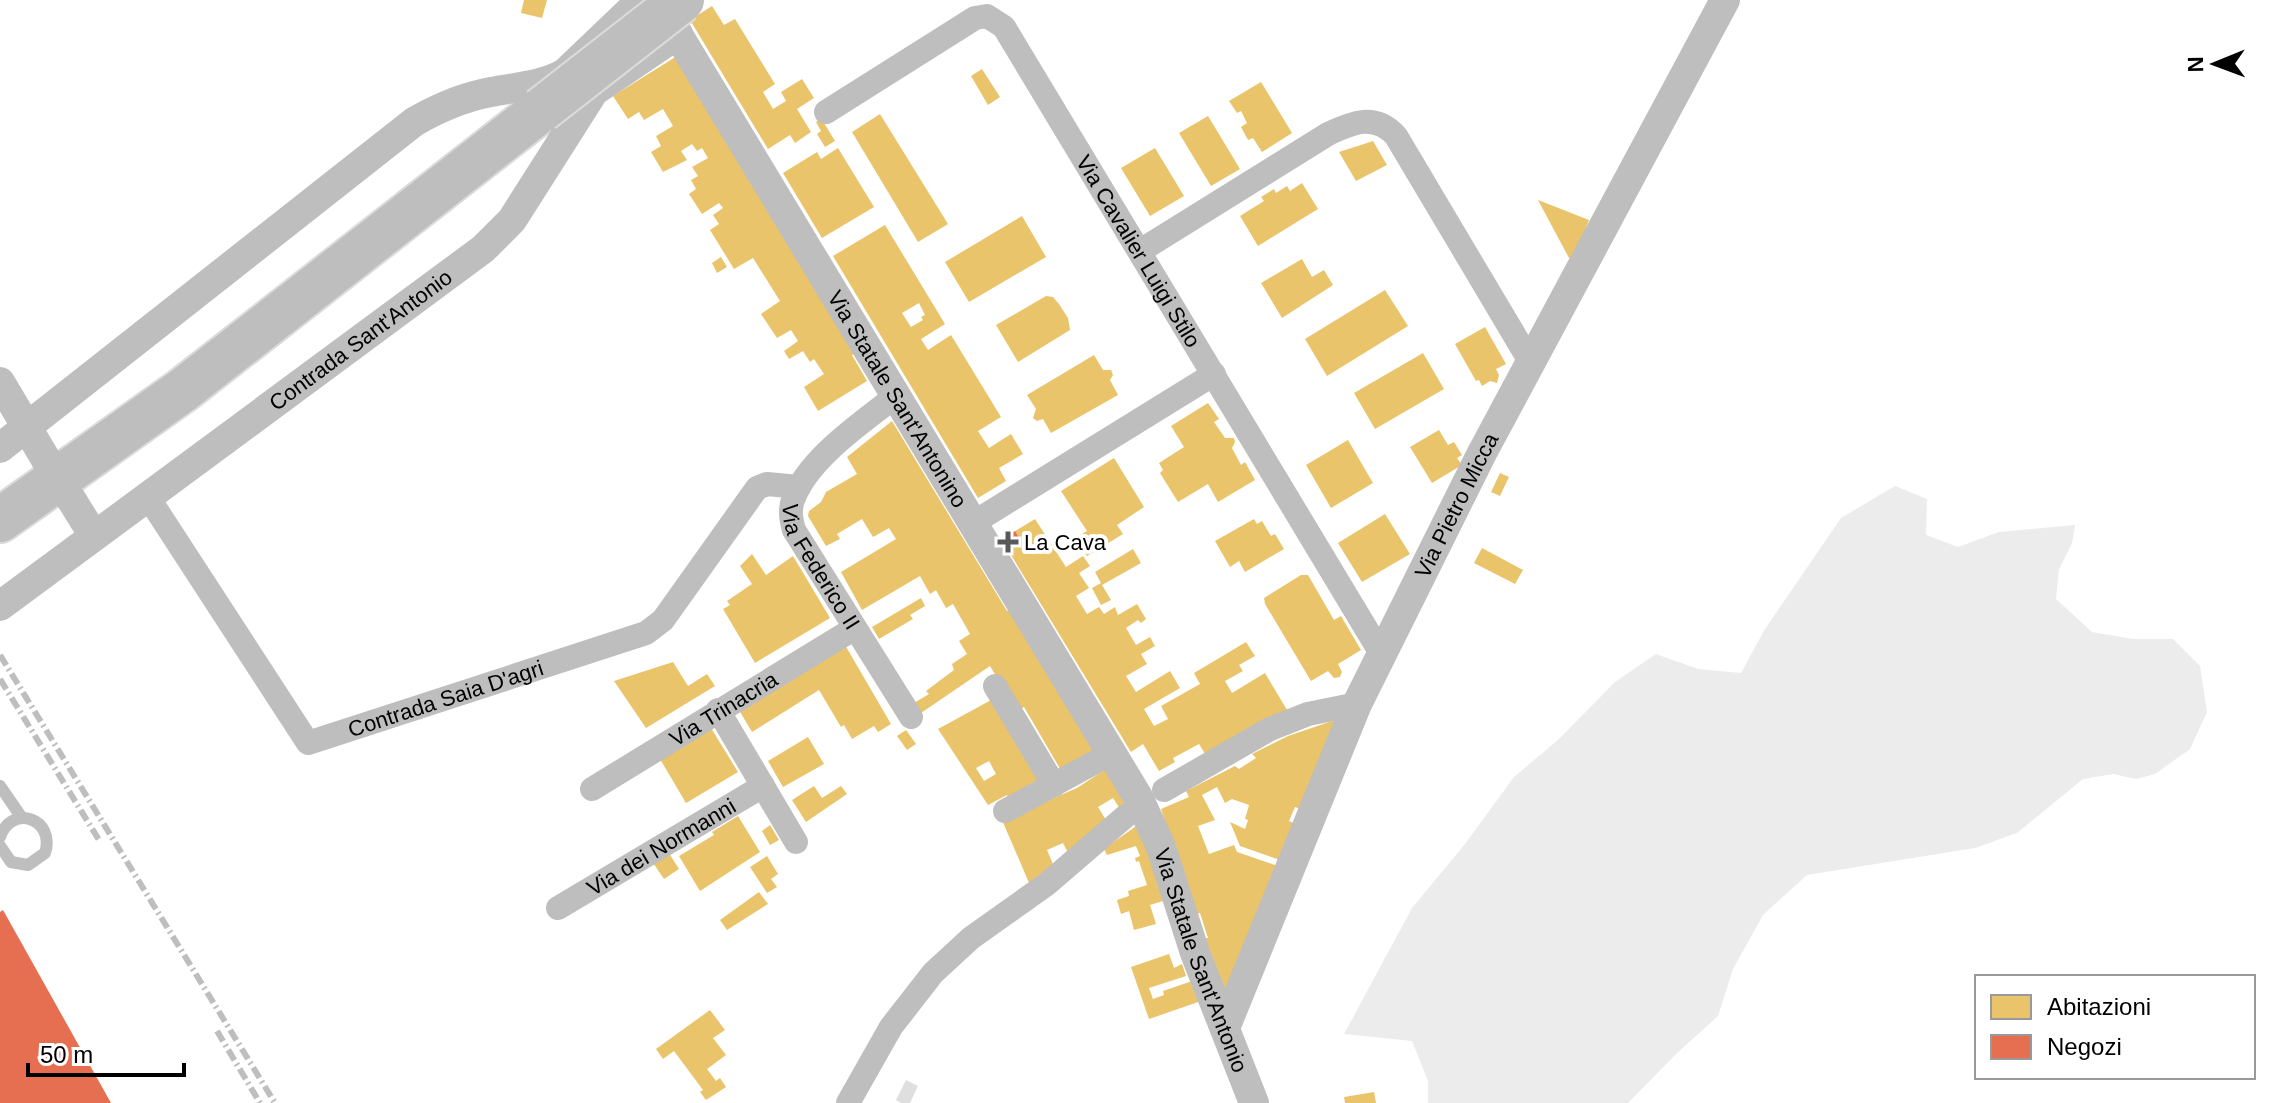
<svg xmlns="http://www.w3.org/2000/svg" width="2279" height="1103" viewBox="0 0 2279 1103" font-family="Arial,sans-serif">
<style>
.green{fill:#ececec}
.homes{fill:#e9c46a;fill-rule:evenodd}
.shops{fill:#e76f51}
.building{fill:#dfdfdf}
.lines{fill:none;stroke-linecap:round;stroke-linejoin:round}
.motorway-casing{stroke:#dbdbdb;stroke-width:48}
.service{stroke:#bebebe;stroke-width:12}
.minor{stroke:#bebebe;stroke-width:24}
.tertiary{stroke:#bebebe;stroke-width:30}
.motorway{stroke:#bebebe;stroke-width:44}
.rail{stroke:#bebebe;stroke-width:6;stroke-dasharray:12 4 2 4;stroke-linecap:butt}
.motorway-bridge-casing{stroke:#dbdbdb;stroke-width:48;stroke-linecap:butt}
.motorway-bridge{stroke:#bebebe;stroke-width:44}
.poi-dot{fill:#595959;stroke:#fff;stroke-width:3}
.labels{text-anchor:middle;dominant-baseline:central;stroke-width:8;stroke-linejoin:round;paint-order:stroke}
.street-label{font-size:22px;fill:#000;stroke:#fff}
.poi-label{font-size:22px;fill:#000;stroke:#fff;text-anchor:start}
</style>
<rect width="100%" height="100%" fill="#fff"/>
<path class="green" d="M1895,486L1927,499L1926,535L1958,547L1999,532L2075,525L2072,543L2059,569L2056,599L2092,632L2133,639H2173L2200,666L2207,712L2190,749L2155,774L2136,779L2113,774L2083,779L2017,833L1975,848L1807,875L1763,915L1733,969L1718,1016L1676,1054L1628,1103H1428V1081L1412,1041L1344,1034L1412,908L1465,844L1514,777L1558,740L1615,682L1656,654L1698,669L1741,673L1765,629L1841,518Z"/>
<g class="homes">
<path d="M524,0H547L542,18L521,13Z"/>
<path d="M712,6L724,25L735,19L775,84L763,92L773,109L786,101L781,92L802,79L814,98L797,109L811,132L795,143L790,135L768,149L690,20Z"/>
<path d="M677,56L856,353L852,355L867,381L818,411L804,387L824,374L814,359L810,362L803,351L789,359L784,351L798,341L791,330L777,338L761,314L780,301L753,258L734,269L710,230L719,224L713,215L723,208L719,203L702,214L689,194L696,189L691,180L698,176L692,167L708,158L702,148L697,151L692,144L681,151L687,160L663,172L651,152L661,146L656,136L673,126L663,109L644,120L639,112L628,119L613,96Z"/>
<path d="M982,69L1000,97L988,105L971,76Z"/>
<path d="M1261,82L1292,133L1262,152L1253,138L1248,140L1241,127L1247,123L1241,111L1237,113L1229,101Z"/>
<path d="M880,114L948,224L918,242L852,132Z"/>
<path d="M1208,116L1240,169L1211,186L1179,133Z"/>
<path d="M821,118L835,141L825,147L817,134L821,131L816,122Z"/>
<path d="M1373,141L1387,165L1356,181L1339,152Z"/>
<path d="M838,148L874,207L822,238L783,173L817,152L821,159Z"/>
<path d="M1155,148L1184,196L1150,216L1121,168Z"/>
<path d="M1302,183L1318,209L1258,246L1240,216L1264,201L1261,197L1274,189L1276,193L1287,186L1290,191Z"/>
<path d="M1538,200L1589,220L1574,258H1569Z"/>
<path d="M1022,216L1046,257L969,302L945,262Z"/>
<path d="M885,225L945,324L921,339L928,350L951,335L1001,417L978,431L989,448L1011,434L1023,454L999,468L1006,481L978,498L833,256ZM919,303L925,315L921,317L923,320L911,327L902,313Z"/>
<path d="M721,257L727,267L717,273L712,263Z"/>
<path d="M1302,259L1312,277L1324,270L1333,285L1282,318L1261,283Z"/>
<path d="M1385,290L1408,326L1327,376L1305,339Z"/>
<path d="M1046,296L1053,297L1059,304L1068,318L1070,330L1018,362L996,325Z"/>
<path d="M1485,327L1506,364L1496,369L1499,375L1497,383L1490,381L1482,386L1479,380L1476,381L1455,344Z"/>
<path d="M1423,353L1444,389L1375,429L1354,393Z"/>
<path d="M1094,355L1103,370H1111L1113,375L1110,380L1118,395L1051,433L1043,419L1037,421L1033,418L1036,409L1027,395Z"/>
<path d="M1208,403L1219,419L1214,422L1225,438H1234L1235,442L1232,448L1241,465L1245,462L1255,480L1218,502L1208,484L1178,502L1160,473L1163,470L1159,463L1184,447L1171,426Z"/>
<path d="M892,421L1007,611L1011,609L1097,752L1062,772L1024,707L1017,711L990,666L921,713L914,703L929,694L926,691L954,670L952,664L967,654L959,641L970,634L953,604L946,608L936,590L930,594L920,576L862,610L841,572L896,539L889,528L873,537L862,519L837,534L840,539L826,546L808,516L809,511L821,502L826,492L857,474L847,457Z"/>
<path d="M1439,430L1448,445L1454,442L1462,455L1457,458L1462,465L1432,483L1410,447Z"/>
<path d="M1348,440L1373,483L1331,508L1306,465Z"/>
<path d="M1114,458L1144,507L1117,525L1123,534L1087,556L1075,538L1087,531L1061,491Z"/>
<path d="M1500,473L1509,477L1500,496L1491,492Z"/>
<path d="M1385,514L1410,554L1362,582L1338,543Z"/>
<path d="M1035,519L1066,567L1083,556L1090,566L1079,573L1089,588L1076,596L1087,614L1099,607L1104,614L1115,607L1118,615L1137,604L1146,619L1141,623L1138,620L1126,628L1136,645L1150,637L1155,646L1141,654L1147,664L1126,676L1136,692L1170,671L1180,688L1144,709L1154,726L1168,719L1161,706L1200,684L1194,673L1246,642L1255,656L1239,665L1243,671L1225,681L1232,693L1265,673L1287,710L1207,757L1199,744L1173,758L1175,762L1159,771L1143,744L1131,752L1008,550L1021,541L1015,531Z"/>
<path d="M1254,519L1257,524L1262,521L1271,536L1275,534L1284,549L1245,572L1239,561L1230,567L1215,541Z"/>
<path d="M1482,548L1523,570L1515,584L1474,563Z"/>
<path d="M1133,549L1141,563L1102,585L1111,600L1101,605L1092,588L1101,583L1095,572Z"/>
<path d="M752,554L766,575L793,556L830,618L755,663L723,609L730,605L727,601L752,584L740,566Z"/>
<path d="M1301,575H1308L1334,620L1341,616L1361,650L1338,664L1342,672L1340,677L1334,678L1328,671L1311,681L1265,604L1264,598Z"/>
<path d="M921,598L925,606L910,615L913,619L879,639L872,627Z"/>
<path d="M845,645L891,724L878,732L874,726L852,739L844,725L841,727L819,690L752,732L739,710Z"/>
<path d="M673,662L688,686L707,674L715,686L646,728L614,681Z"/>
<path d="M993,699L1042,783L1010,800L1007,795L988,805L938,729ZM989,761L996,774L984,781L976,768Z"/>
<path d="M1332,721L1337,722L1304,810L1295,807L1289,821L1298,825L1283,861L1240,846L1230,822L1245,829L1248,820L1245,819L1249,805L1232,799L1225,803L1217,787L1202,795L1215,820L1198,826L1209,854L1234,845L1237,852L1281,867L1226,1004L1204,938H1208L1200,913L1196,914L1161,809L1189,797L1186,791L1235,766L1239,769L1256,758L1252,754L1288,736Z"/>
<path d="M711,728L738,772L686,803L660,759Z"/>
<path d="M906,730L916,744L907,750L897,736Z"/>
<path d="M808,737L824,764L783,787L768,761Z"/>
<path d="M1109,767L1130,806L1122,812L1113,798L1098,807L1109,825L1067,851L1063,843L1047,850L1055,869L1030,885L1002,820L1077,788Z"/>
<path d="M814,786L822,798L841,786L847,794L806,822L792,800Z"/>
<path d="M738,816L760,852L700,891L679,856L714,835L712,832Z"/>
<path d="M1139,824L1166,900L1150,905L1156,924L1134,930L1129,911L1121,914L1117,900L1129,896L1128,891L1147,885L1139,861L1136,862L1135,858L1140,856L1136,846L1107,855L1104,849Z"/>
<path d="M770,825L779,840L770,845L762,831Z"/>
<path d="M667,850L679,869L664,879L651,860Z"/>
<path d="M767,856L778,874L771,879L777,887L767,893L750,867Z"/>
<path d="M759,892L768,904L727,930L720,920Z"/>
<path d="M1169,954L1174,968L1182,964L1186,976L1149,988L1153,999L1164,995L1163,991L1195,980L1201,1001L1149,1019L1131,967Z"/>
<path d="M710,1010L725,1030L713,1038L726,1055L707,1069L716,1081L720,1078L726,1087L706,1100L700,1092L703,1090L674,1051L663,1059L656,1049Z"/>
<path d="M1374,1092L1376,1103H1345L1344,1097Z"/>
</g>
<g class="shops">
<path d="M1015,531L1021,541L1008,550L1002,539Z"/>
<path d="M3,910L31,960L111,1103H0V912Z"/>
</g>
<path class="building" d="M906,1080L918,1086L910,1103H901L896,1100Z"/>
<g class="lines">
<defs>
<path id="motorway" d="M0,520L183,390L541,110"/>
</defs>
<use href="#motorway" class="motorway-casing"/>
<g class="service">
<path d="M0,786L22,818"/>
<path d="M0,837C12,803 56,819 45,853L28,865L11,862L0,846"/>
</g>
<g class="minor">
<path id="s1" d="M826,112L975,18L987,16L1004,27L1382,655"/>
<path d="M1140,251L1328,134C1353,122 1375,113 1396,136L1531,363"/>
<path id="s2" d="M897,395C863,422 808,458 793,500C789,510 791,520 794,530L911,717"/>
<path id="s3" d="M148,497L308,743L646,633L663,620L757,488L767,484L799,487"/>
<path d="M973,523L1214,374"/>
<path d="M995,686L1054,785"/>
<path d="M718,710L796,842"/>
<path id="s4" d="M592,789L855,628"/>
<path d="M1164,790L1270,729L1308,714L1357,704"/>
<path d="M1005,811L1112,753"/>
<path id="s5" d="M558,908L763,786"/>
<path d="M848,1103L891,1027L933,973L971,938L1047,884L1127,815"/>
</g>
<g class="tertiary">
<path id="s6" d="M657,0L1138,797L1161,847L1195,953L1254,1103"/>
<path d="M0,382L48,463"/>
<path d="M0,448L414,122C438,108 464,97 491,92C516,87 543,86 565,73L631,10L645,2L660,5"/>
<path d="M71,499L94,536"/>
<path id="s7" d="M0,606L483,249L512,220L594,91L678,34"/>
<path id="s8" d="M1225,1028L1357,704L1482,453L1725,0"/>
</g>
<use href="#motorway" class="motorway"/>
<g class="rail">
<path d="M0,655L275,1103"/>
<path d="M0,679L99,840"/>
<path d="M217,1031L260,1103"/>
</g>
<defs>
<path id="motorway-bridge" d="M541,110L682,0"/>
</defs>
<use href="#motorway-bridge" class="motorway-bridge-casing"/>
<use href="#motorway-bridge" class="motorway-bridge"/>
</g>
<path class="poi-dot" d="M1004 530h8v8h8v8h-8v8h-8v-8h-8v-8h8z"/>
<g class="labels">
<g class="street-label">
<text stroke="none"><textPath href="#s1" startOffset="470">Via Cavalier Luigi Stilo</textPath></text>
<text stroke="none"><textPath href="#s7" startOffset="448">Contrada Sant'Antonio</textPath></text>
<text stroke="none"><textPath href="#s6" startOffset="466">Via Statale Sant'Antonino</textPath></text>
<text stroke="none"><textPath href="#s8" startOffset="572">Via Pietro Micca</textPath></text>
<text stroke="none"><textPath href="#s2" startOffset="224">Via Federico II</textPath></text>
<text stroke="none"><textPath href="#s3" startOffset="438">Contrada Saia D'agri</textPath></text>
<text stroke="none"><textPath href="#s4" startOffset="154">Via Trinacria</textPath></text>
<text stroke="none"><textPath href="#s5" startOffset="120">Via dei Normanni</textPath></text>
<text stroke="none"><textPath href="#s6" startOffset="1106">Via Statale Sant'Antonio</textPath></text>
</g>
<g class="poi-label">
<text x="1024" y="542">La Cava</text>
</g>
</g>
<rect x="1975" y="975" width="280" height="104" fill="#ffffff" stroke="#999999" stroke-width="2"/>
<rect x="1991" y="995" width="40" height="24" fill="#e9c46a" stroke="#999999" stroke-width="2"/>
<text x="2047" y="1015" font-size="24" fill="#000000">Abitazioni</text>
<rect x="1991" y="1035" width="40" height="24" fill="#e76f51" stroke="#999999" stroke-width="2"/>
<text x="2047" y="1055" font-size="24" fill="#000000">Negozi</text>
<g transform="translate(2215 64) rotate(269)" stroke="#ffffff" stroke-width="6" paint-order="stroke">
<path d="M0-6L14 30L0 20L-14 30Z" fill="#000000"/>
<text y="-12" font-size="22" font-weight="bold" text-anchor="middle" fill="#000000">N</text>
</g>
<path d="M28 1063v12h156v-12" fill="none" stroke="#000000" stroke-width="4"/>
<text x="40" y="1063" font-size="24" fill="#000000" stroke="#ffffff" stroke-width="6" paint-order="stroke">50 m</text>
</svg>
